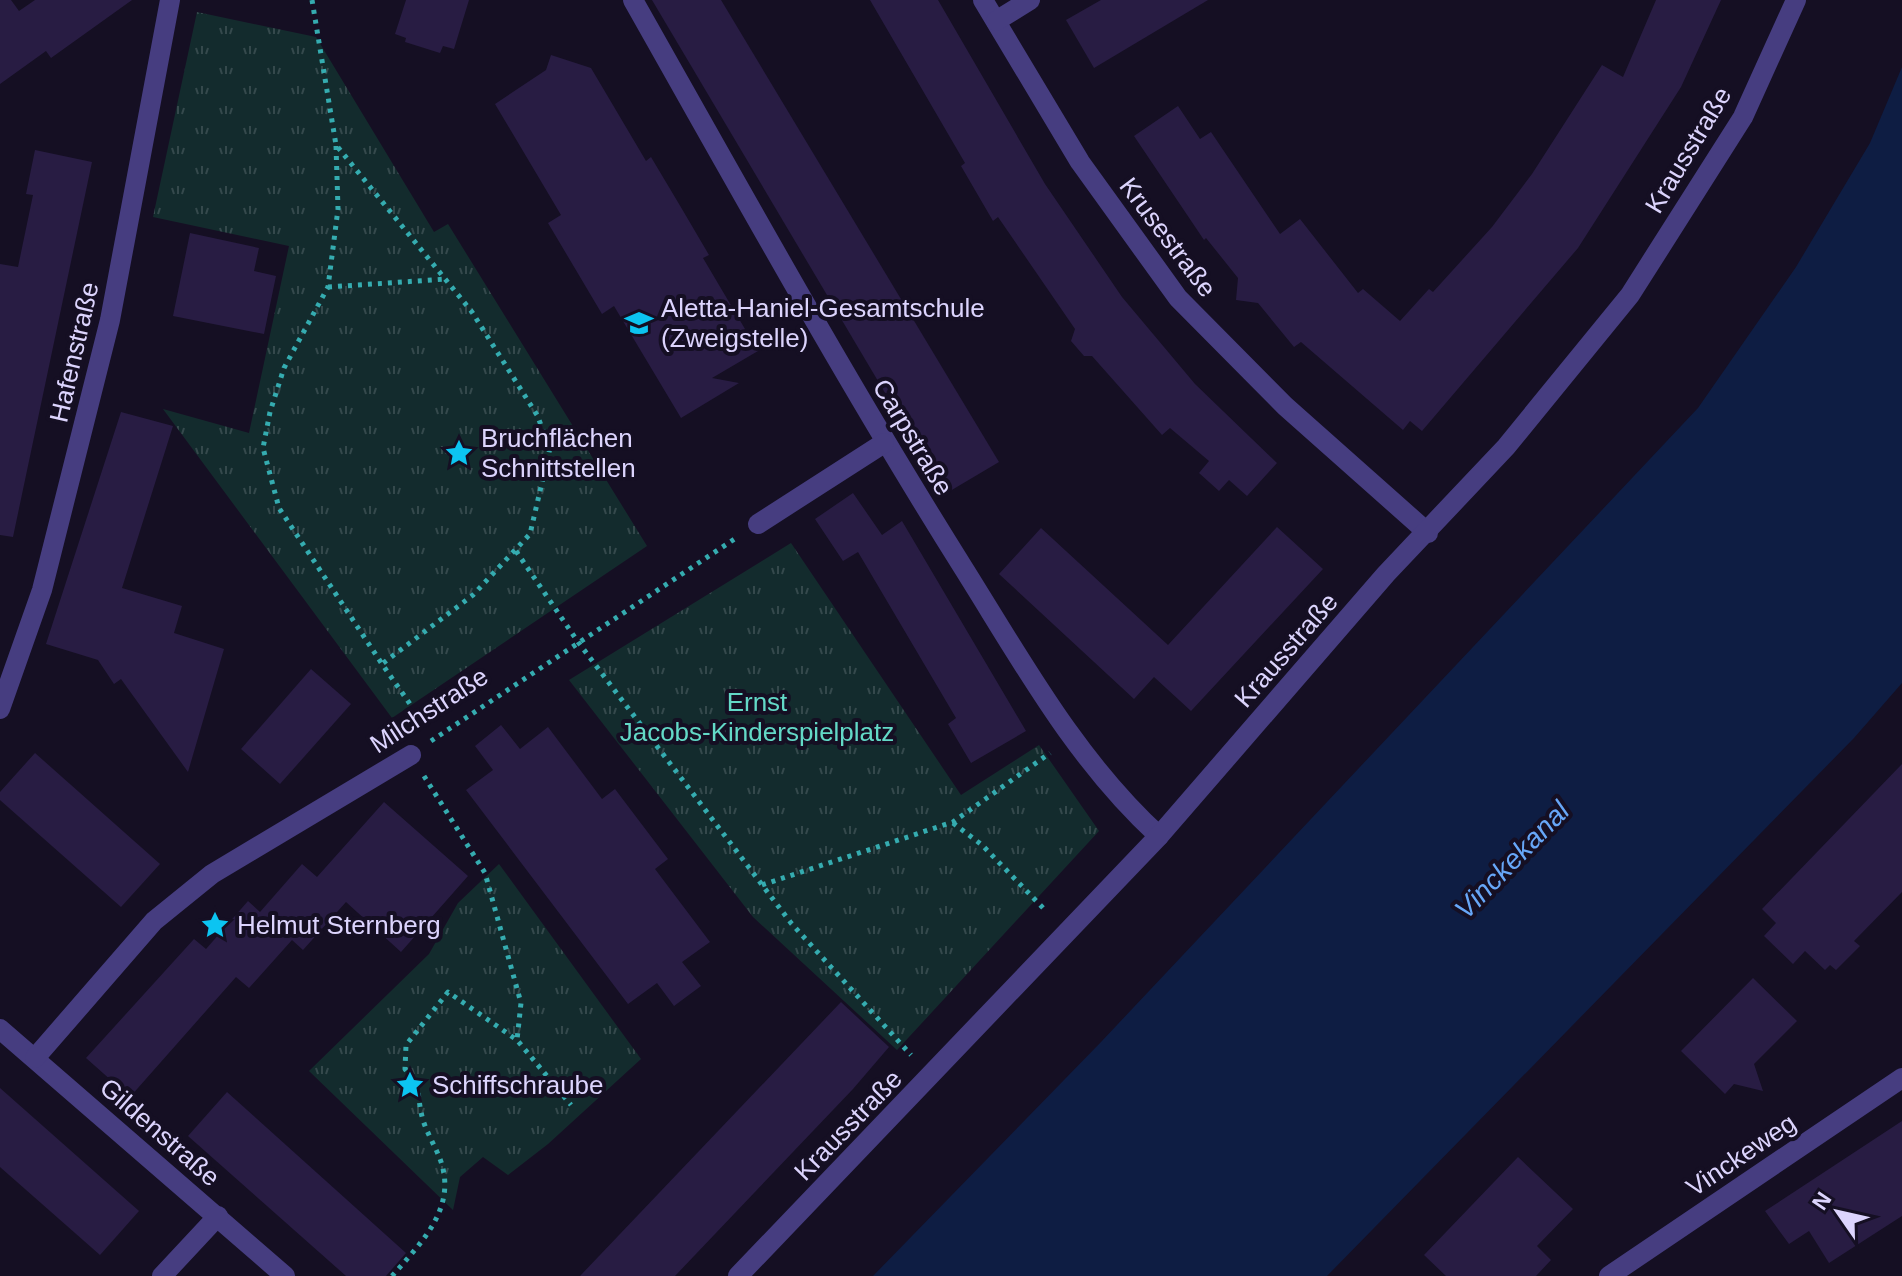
<svg xmlns="http://www.w3.org/2000/svg" width="1902" height="1276" viewBox="0 0 1902 1276" font-family="Arial,sans-serif">
<style>
.park{fill:url(#park-tufts)}
.water{fill:#0e1d43}
.building{fill:#281c43}
.lines{fill:none;stroke-linecap:round;stroke-linejoin:round}
.path{stroke:#35acb0;stroke-width:5;stroke-dasharray:4 6;stroke-linecap:butt}
.minor{stroke:#463d80;stroke-width:20}
.labels{text-anchor:middle;dominant-baseline:central;stroke-width:8;stroke-linejoin:round;paint-order:stroke}
.street-label{font-size:26px;fill:#dcd4fd;stroke:#150f23}
.poi-label{font-size:26px;fill:#dcd4fd;stroke:#150f23;text-anchor:start}
.park-label{font-size:26px;fill:#63d9c7;stroke:#150f23}
.water-label{font-size:28px;font-style:italic;fill:#67a7f8;stroke:#150f23}
</style>
<defs>
<pattern id="park-tufts" width="24" height="20" patternUnits="userSpaceOnUse" patternTransform="scale(2)"><rect width="24" height="20" fill="#132b2d"/><path d="M3 7l-1-3M5 7V3M7 7l1-3M15 17l-1-3M17 17v-4M19 17l1-3" fill="none" stroke="#35494c"/></pattern>
</defs>
<rect width="100%" height="100%" fill="#150f23"/>
<g class="park">
<path d="M197,12L316,37L434,232L448,224L647,546L392,718L163,409L249,433L289,246L153,217Z"/>
<path d="M791,543L961,795L1039,745L1099,831L897,1050L753,917L569,680Z"/>
<path d="M499,864L641,1059L548,1144L508,1175L483,1157L460,1177L453,1210L309,1071L429,954L458,903Z"/>
</g>
<path class="water" d="M1902,67V683L1854,738L1327,1276H873L1101,1042L1698,408L1796,267L1870,143Z"/>
<g class="building">
<path d="M0,0H11L19,11L35,0H132L51,58L46,51L0,84Z"/>
<path d="M406,0H469L454,49L443,46L440,53L405,42L406,38L395,34Z"/>
<path d="M652,0H721L999,462L945,494Z"/>
<path d="M870,0H938L1045,184L1122,297L1195,384L1277,463L1247,496L1229,480L1219,491L1199,473L1209,461L1170,428L1162,435L1092,356H1084L1071,341L1075,329L998,217L993,221L961,166L965,163Z"/>
<path d="M1101,0H1208L1094,68L1066,20Z"/>
<path d="M1656,0H1721L1681,87L1578,248L1422,431L1410,421L1403,430L1301,342L1294,347L1258,303L1236,300L1238,278L1206,238L1204,240L1134,136L1178,106L1200,139L1211,132L1280,234L1300,219L1358,293L1363,289L1400,321L1429,289L1433,292L1492,227L1532,174L1602,65L1623,77Z"/>
<path d="M551,55L591,68L646,161L651,157L682,209L709,255L703,258L758,351L712,378L739,383L681,418L614,306L602,314L548,223L561,215L495,104L546,70Z"/>
<path d="M35,150L92,162L13,537L0,535V264L18,267L33,195L26,194Z"/>
<path d="M190,233L259,248L254,271L276,276L264,334L173,316Z"/>
<path d="M121,412L173,426L122,588L182,606L174,633L224,649L188,772L121,679L114,684L98,660L46,644Z"/>
<path d="M853,493L882,535L902,521L1026,731L971,763L948,724L956,718L858,552L843,561L815,519Z"/>
<path d="M1277,527L1323,569L1191,711L1154,677L1134,699L999,574L1041,528L1168,645Z"/>
<path d="M311,669L351,704L280,784L241,749Z"/>
<path d="M501,725L520,749L548,727L602,799L615,789L668,859L655,869L710,942L682,962L701,986L674,1006L657,983L628,1004L466,790L493,770L475,746Z"/>
<path d="M35,753L160,864L121,907L0,800V792Z"/>
<path d="M1902,764V892L1854,941L1860,946L1836,970L1830,965L1825,970L1805,951L1793,964L1764,936L1776,923L1762,909Z"/>
<path d="M384,802L468,876L401,952L346,902L303,950L292,940L249,988L236,977L130,1097L86,1058L194,939L206,949L248,901L260,912L302,864L317,877Z"/>
<path d="M1753,978L1797,1021L1754,1064L1763,1091L1734,1084L1725,1094L1681,1051Z"/>
<path d="M841,1002L889,1047L853,1089L675,1276H580Z"/>
<path d="M0,1088L139,1211L100,1255L0,1167Z"/>
<path d="M227,1092L406,1253L386,1276H346L188,1136Z"/>
<path d="M1902,1121V1216L1829,1263L1809,1231L1789,1244L1765,1211Z"/>
<path d="M1518,1157L1573,1209L1537,1246L1551,1260L1536,1276H1446L1424,1255Z"/>
</g>
<g class="lines">
<g class="path">
<path d="M312,0L336,145L472,312L537,415L550,448L530,534L473,595L382,664L410,704V730"/>
<path d="M336,146L338,209L328,287L284,368L270,412L263,448L279,508L382,664"/>
<path d="M328,287L447,279"/>
<path d="M516,551L578,642L791,923L911,1055"/>
<path d="M431,741L736,538"/>
<path d="M424,776L485,873L521,1003L517,1040"/>
<path d="M953,823L982,845L1047,912"/>
<path d="M762,885L953,822L1050,753"/>
<path d="M392,1276C422,1242 458,1207 440,1159C435,1146 427,1133 423,1120C416,1096 423,1090 405,1069L406,1045L448,992L517,1040L571,1105"/>
</g>
<g class="minor">
<path d="M633,0C741,191 847,383 964,569C1023,663 1076,760 1159,836"/>
<path d="M983,0L1080,162L1178,298L1285,406L1428,533"/>
<path d="M996,21L1030,0"/>
<path d="M758,524L884,443"/>
<path d="M0,709L42,590L110,320L170,0"/>
<path d="M0,1029L285,1276"/>
<path d="M35,1058L154,921L212,874L411,755"/>
<path d="M162,1276L218,1216"/>
<path d="M738,1276L1159,836L1386,574L1506,447L1630,295L1743,117L1796,0"/>
<path d="M1609,1276L1902,1078"/>
</g>
</g>
<defs>
<symbol id="school-bare" viewBox="-9 -9 18 18"><path d="M0-5L7-2L0 1L-7-2ZM-4 1L0 2.5L4 1V4Q0 6-4 4Z" fill="#0cc4f1" stroke="#150f23" stroke-width="2.5" paint-order="stroke"/></symbol>
<symbol id="sight-bare" viewBox="-9 -9 18 18"><path d="M0-6L1.8-2.2L6-1.7L2.9 1.2L3.7 5.4L0 3.3L-3.7 5.4L-2.9 1.2L-6-1.7L-1.8-2.2Z" fill="#0cc4f1" stroke="#150f23" stroke-width="2.5" paint-order="stroke"/></symbol>
</defs>
<g fill-rule="evenodd">
<use href="#school-bare" x="619" y="303" width="40" height="40"/>
<use href="#sight-bare" x="439" y="433" width="40" height="40"/>
<use href="#sight-bare" x="195" y="905" width="40" height="40"/>
<use href="#sight-bare" x="390" y="1065" width="40" height="40"/>
</g>
<g class="labels">
<g class="street-label">
<text transform="translate(1688 150) rotate(-59)">Krausstraße</text>
<text transform="translate(1168 237) rotate(53)">Krusestraße</text>
<text transform="translate(74 352) rotate(-77)">Hafenstraße</text>
<text transform="translate(913 437) rotate(59)">Carpstraße</text>
<text transform="translate(1286 650) rotate(-49)">Krausstraße</text>
<text transform="translate(429 710) rotate(-33)">Milchstraße</text>
<text transform="translate(848 1125) rotate(-46)">Krausstraße</text>
<text transform="translate(160 1132) rotate(41)">Gildenstraße</text>
<text transform="translate(1741 1155) rotate(-34)">Vinckeweg</text>
</g>
<g class="poi-label">
<text x="661" y="308">Aletta-Haniel-Gesamtschule<tspan x="661" dy="30">(Zweigstelle)</tspan></text>
<text x="481" y="438">Bruchflächen<tspan x="481" dy="30">Schnittstellen</tspan></text>
<text x="237" y="925">Helmut Sternberg</text>
<text x="432" y="1085">Schiffschraube</text>
</g>
<g class="park-label">
<text x="757" y="702">Ernst<tspan x="757" dy="30">Jacobs-Kinderspielplatz</tspan></text>
</g>
<g class="water-label">
<text transform="translate(1512 860) rotate(-46)">Vinckekanal</text>
</g>
</g>
<g transform="translate(1838 1212) rotate(304)" stroke="#150f23" stroke-width="6" paint-order="stroke">
<path d="M0-6L14 30L0 20L-14 30Z" fill="#dcd4fd"/>
<text y="-12" font-size="22" font-weight="bold" text-anchor="middle" fill="#dcd4fd">N</text>
</g>
</svg>
